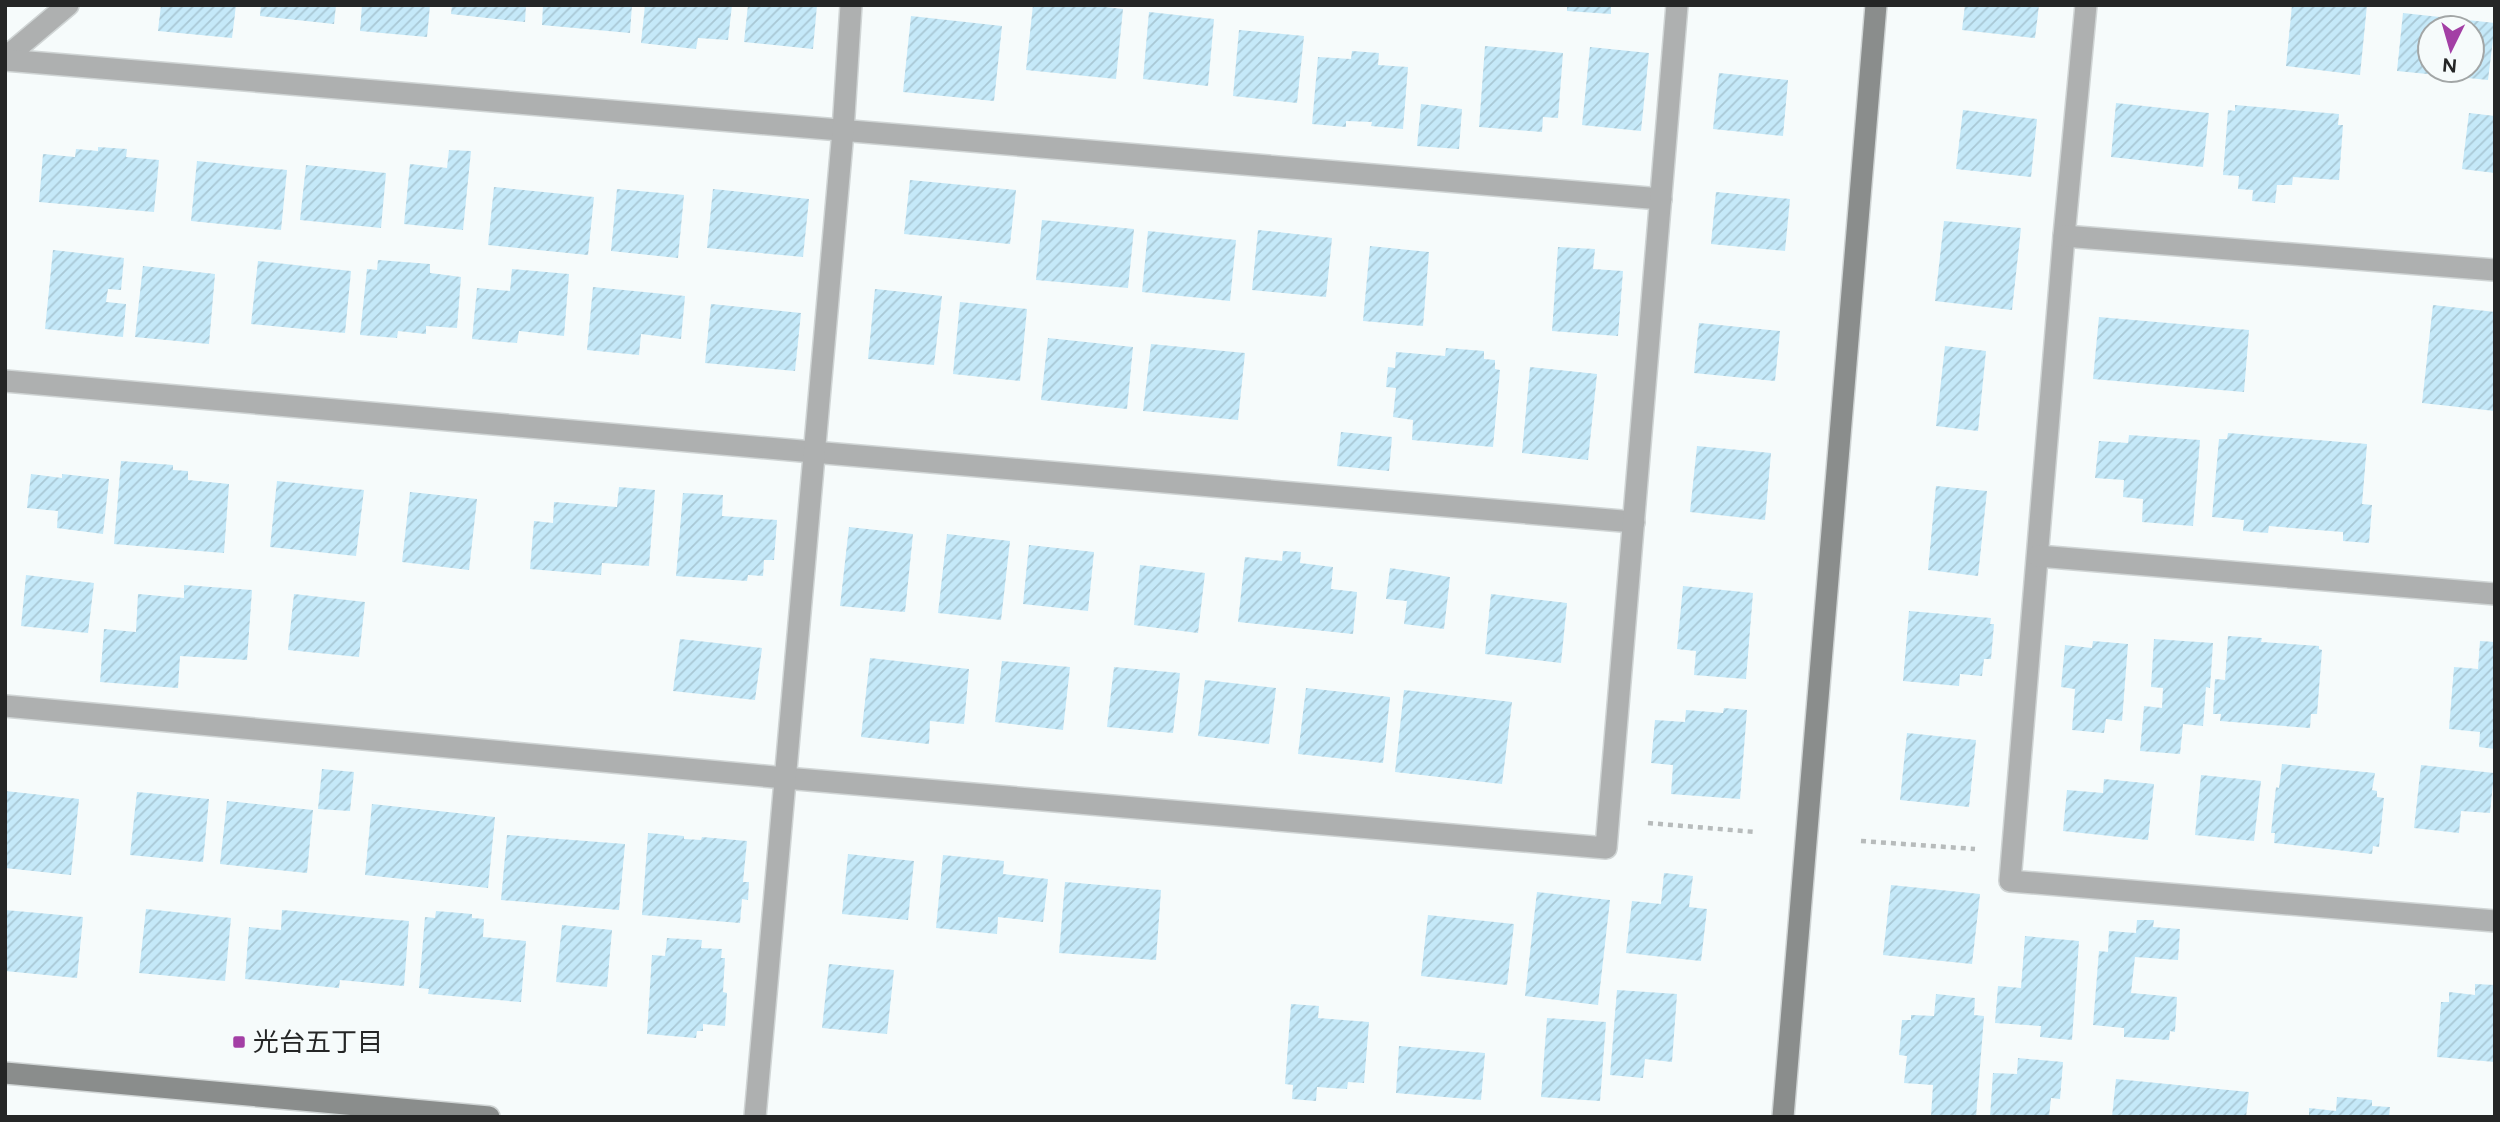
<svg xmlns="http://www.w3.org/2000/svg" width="2500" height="1122" viewBox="0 0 2500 1122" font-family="Figtree,'Noto Sans JP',sans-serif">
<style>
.building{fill:url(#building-hatch);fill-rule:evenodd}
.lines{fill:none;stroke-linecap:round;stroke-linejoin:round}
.street-casing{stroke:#d0d5d5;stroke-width:24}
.secondary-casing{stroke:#d0d5d5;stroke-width:24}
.path{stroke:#b7bbbb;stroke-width:4.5;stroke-dasharray:5 5;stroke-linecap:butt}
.street{stroke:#aeb0b0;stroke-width:21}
.secondary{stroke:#8a8d8c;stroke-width:21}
.poi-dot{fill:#a33fa5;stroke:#f6fbfb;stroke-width:2.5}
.labels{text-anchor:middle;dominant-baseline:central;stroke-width:5;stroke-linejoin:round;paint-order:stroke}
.poi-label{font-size:26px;fill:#252626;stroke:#f6fbfb;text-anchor:start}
</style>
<defs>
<pattern id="building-hatch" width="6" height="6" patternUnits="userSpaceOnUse" patternTransform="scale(1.75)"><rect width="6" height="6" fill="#c5e9f9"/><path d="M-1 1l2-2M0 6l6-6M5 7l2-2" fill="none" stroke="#a9c8d5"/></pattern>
</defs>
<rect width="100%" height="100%" fill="#f6fbfb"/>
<g class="building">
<path d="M161,5H236L232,38L158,31Z"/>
<path d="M261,5H336L334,24L260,16Z"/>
<path d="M362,5H430L427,37L360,31Z"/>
<path d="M452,5H526L525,22L451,14Z"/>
<path d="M543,5H632L630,33L542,25Z"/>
<path d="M645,5H732L728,40L698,38L696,49L641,43Z"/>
<path d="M748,5H817L813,49L744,42Z"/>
<path d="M1033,5H1087L1123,9L1116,79L1026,70Z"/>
<path d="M1567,5H1611V14L1567,11Z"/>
<path d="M1965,5H2039L2035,38L1962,30Z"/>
<path d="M2292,5H2367L2360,75L2286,66Z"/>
<path d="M1149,12L1214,19L1208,86L1143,79Z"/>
<path d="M2403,13L2495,23L2488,80L2397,71ZM2430,28H2472V70H2430Z"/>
<path d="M911,16L1002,26L994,101L903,92Z"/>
<path d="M1239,30L1304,36L1297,103L1233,96Z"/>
<path d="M1485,46L1563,53L1558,118L1543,117L1542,132L1479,127Z"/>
<path d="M1590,47L1649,53L1641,131L1582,125Z"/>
<path d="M1352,51L1379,53L1378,65L1408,67L1403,129L1371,126L1372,122L1346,121V127L1312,124L1318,57L1351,59Z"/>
<path d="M1719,73L1788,80L1783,136L1713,129Z"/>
<path d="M2116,103L2209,113L2203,167L2111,157Z"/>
<path d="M1421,104L1462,109L1459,149L1417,146Z"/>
<path d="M2235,105L2339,114L2338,125H2343L2339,180L2293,177L2292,185H2277L2275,203L2252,201L2253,190L2238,189L2239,176L2223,175L2228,110L2235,111Z"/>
<path d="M1963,110L2037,119L2031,177L1956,169Z"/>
<path d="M2469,113L2495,116V173L2462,169Z"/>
<path d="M98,147L127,149L126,157L159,160L154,212L39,202L43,154L75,157L76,149L98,151Z"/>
<path d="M449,150L471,151L463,230L404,224L410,164L447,168Z"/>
<path d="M197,161L287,170L281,230L191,221Z"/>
<path d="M306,165L386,173L381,228L300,220Z"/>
<path d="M910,180L1016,190L1010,244L904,234Z"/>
<path d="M494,187L594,197L588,255L488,245Z"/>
<path d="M617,189L684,195L678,258L611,251Z"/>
<path d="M713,189L809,199L803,257L707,248Z"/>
<path d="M1716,192L1790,199L1785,251L1711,244Z"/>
<path d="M1042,220L1134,229L1128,288L1036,280Z"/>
<path d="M1944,221L2021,228L2012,310L1935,301Z"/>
<path d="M1258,230L1332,238L1326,297L1252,290Z"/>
<path d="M1148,231L1236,240L1230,301L1142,292Z"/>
<path d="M1370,246L1429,252L1423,326L1363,321Z"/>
<path d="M1558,247L1595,249L1593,269L1623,271L1618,336L1552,331Z"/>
<path d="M53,250L124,258L121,290L108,289L106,302L126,304L123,337L45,329Z"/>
<path d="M378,260L430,264V273L461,277L457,328L426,326V334L398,331L397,338L360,335L367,269L377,270Z"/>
<path d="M258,261L351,271L345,333L251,324Z"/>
<path d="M143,266L215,274L209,344L135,337Z"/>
<path d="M512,269L569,274L564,336L519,331L517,343L472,339L477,288L510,291Z"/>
<path d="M593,287L685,296L681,339L641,334L639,355L587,350Z"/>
<path d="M875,289L942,296L934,365L868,359Z"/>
<path d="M960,302L1027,309L1020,381L953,374Z"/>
<path d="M711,304L801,313L795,371L705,363Z"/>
<path d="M2433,305L2495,312V411L2422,403Z"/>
<path d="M2099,317L2249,330L2244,392L2093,379Z"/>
<path d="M1699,323L1780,331L1775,381L1694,373Z"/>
<path d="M1048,338L1133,347L1127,409L1041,400Z"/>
<path d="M1151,344L1245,353L1238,420L1143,411Z"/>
<path d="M1945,346L1986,351L1978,431L1936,426Z"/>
<path d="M1446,348L1484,351V359L1495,360V369L1500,370L1493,447L1412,440L1413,420L1393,417L1396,388L1386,387L1388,367L1395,368L1396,352L1445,356Z"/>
<path d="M1530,367L1597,374L1588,460L1522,453Z"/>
<path d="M1341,432L1392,437L1389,471L1337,466Z"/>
<path d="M2228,433L2367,444L2362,504L2372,505L2369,543L2343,541V532L2269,526L2268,533L2243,531L2244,520L2212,517L2219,439H2227Z"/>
<path d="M2129,435L2200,440L2193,526L2142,522L2143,499L2123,497L2124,480L2095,478L2099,441L2128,443Z"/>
<path d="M1697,446L1771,453L1765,520L1690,512Z"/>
<path d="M121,461L173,465V470L188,471V480L229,484L224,553L114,544Z"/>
<path d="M31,474L62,478V474L109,479L103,534L57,528L58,511L27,508Z"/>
<path d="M277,481L364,490L356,556L270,547Z"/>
<path d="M1936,486L1987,491L1978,576L1928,570Z"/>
<path d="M619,487L655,490L649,566L602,563L601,575L530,569L534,521L553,523L554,502L617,507Z"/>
<path d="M410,492L477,499L469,570L402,562Z"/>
<path d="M683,493L723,495L722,516L777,520L774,560H764L763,576L748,575L747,581L676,576Z"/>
<path d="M849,527L913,534L905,612L840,606Z"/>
<path d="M947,534L1010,541L1001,620L938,613Z"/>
<path d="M1029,545L1094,552L1088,611L1023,604Z"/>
<path d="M1283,551L1301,552L1300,563L1333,567L1331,589L1357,592L1353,634L1238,622L1245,557L1282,561Z"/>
<path d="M1140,565L1205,573L1198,633L1134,625Z"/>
<path d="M1390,568L1450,577L1444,629L1404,624L1407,601L1386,599Z"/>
<path d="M26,575L94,583L88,633L21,626Z"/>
<path d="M184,585L252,590L247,660L180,656L178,688L100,682L104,629L136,632L138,594L184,598Z"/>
<path d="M1683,586L1753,593L1746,679L1694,675L1696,651L1677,649Z"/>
<path d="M294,594L365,602L359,657L288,650Z"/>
<path d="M1491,594L1567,603L1561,663L1485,654Z"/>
<path d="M1909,611L1991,618L1990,624H1994L1991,659H1984L1982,676L1960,674L1959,686L1903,681Z"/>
<path d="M2228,636L2262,638L2261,642L2319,646V649L2322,650L2317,714H2311L2310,728L2220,721L2221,714H2213L2215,679L2225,680Z"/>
<path d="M680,639L762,648L755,700L673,691Z"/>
<path d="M2154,639L2213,643L2210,688L2206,687L2203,726L2183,724L2180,754L2140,751L2144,706L2162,708L2163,688L2151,687Z"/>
<path d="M2093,641L2128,644L2122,721L2106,719L2104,733L2072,730L2075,689L2061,687L2065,645L2092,648Z"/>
<path d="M2480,641L2495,642V749L2479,747L2480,732L2449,729L2454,667L2478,669Z"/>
<path d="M870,658L969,669L964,724L930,721L929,744L861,737Z"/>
<path d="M1002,661L1070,667L1063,730L995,722Z"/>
<path d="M1114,667L1180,673L1173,733L1107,727Z"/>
<path d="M1205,680L1276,688L1269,744L1198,736Z"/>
<path d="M1306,688L1390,697L1383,763L1298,754Z"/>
<path d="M1404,690L1512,702L1502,784L1395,772Z"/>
<path d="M1724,708L1747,710L1740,799L1671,794L1673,765L1651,763L1655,720L1685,722L1686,710L1723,713Z"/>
<path d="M1907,733L1976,740L1969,807L1900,800Z"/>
<path d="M2282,764L2375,773L2372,790L2377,791V797L2384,798L2379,847L2373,846L2372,854L2274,843L2275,833H2271L2276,787L2279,788Z"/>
<path d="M2421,765L2494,773L2490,813L2461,811L2459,833L2414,828Z"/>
<path d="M322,769L354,772L350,811L318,809Z"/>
<path d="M2201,775L2261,781L2254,841L2195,835Z"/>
<path d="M2104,779L2154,784L2148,840L2063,831L2067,790L2103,793Z"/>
<path d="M5,791L79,799L71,875L5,868Z"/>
<path d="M137,792L209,799L203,862L130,855Z"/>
<path d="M227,801L313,810L307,873L220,864Z"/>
<path d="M372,804L495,817L488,888L365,875Z"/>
<path d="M648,833L684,836V839L701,840L702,837L747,841L743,882H749L748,900L742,899L740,923L642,915Z"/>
<path d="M507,835L625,844L619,910L501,900Z"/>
<path d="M848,854L914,861L908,920L842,914Z"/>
<path d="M943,855L1004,861L1003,874L1048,879L1043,922L998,917L997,934L936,928Z"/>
<path d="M1664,873L1693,876L1689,907L1707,909L1701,961L1626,953L1632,901L1661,904Z"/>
<path d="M1065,882L1161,890L1156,960L1059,953Z"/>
<path d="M1891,885L1980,894L1972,964L1883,955Z"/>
<path d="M1537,892L1610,900L1598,1005L1525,996Z"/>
<path d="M146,909L231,918L225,981L139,973Z"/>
<path d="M5,910L83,917L77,978L5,971Z"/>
<path d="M282,910L409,921L404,986L340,980L339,988L245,979L249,927L281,930Z"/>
<path d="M436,911L472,914V918L484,919L483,937L526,941L521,1002L428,994L429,989L419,988L425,917L435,918Z"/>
<path d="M1428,915L1514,924L1507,985L1421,976Z"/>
<path d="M2137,920H2154L2153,927L2180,929L2178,960L2135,957L2131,993L2177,997L2175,1032L2170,1031L2169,1040L2124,1037V1028L2093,1025L2099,951L2108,952L2109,931L2136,933Z"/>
<path d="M562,925L612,930L607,987L556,982Z"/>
<path d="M2025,936L2079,941L2072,1040L2040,1037L2041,1026L1995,1023L1998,986L2021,988Z"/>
<path d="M667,938L702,940L701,948L722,949L721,958H725L723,992L727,993L725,1026L703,1024V1031H697L696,1038L647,1034L652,955L665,956Z"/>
<path d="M829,964L894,970L887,1034L822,1028Z"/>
<path d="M2475,984L2495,985V1062L2437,1057L2441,1002H2449V992L2475,995Z"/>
<path d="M1617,990L1677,994L1672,1062L1645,1059L1643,1078L1610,1075Z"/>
<path d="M1936,994L1975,998L1974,1015L1984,1016L1976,1117H1931L1933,1085L1904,1083L1907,1056L1899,1055L1902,1020H1911V1015L1934,1016Z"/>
<path d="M1291,1004L1319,1006L1318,1018L1369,1022L1364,1083L1348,1082L1347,1089L1317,1087L1316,1101L1292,1099L1293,1085L1285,1084Z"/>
<path d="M1547,1018L1606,1022L1600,1101L1541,1097Z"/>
<path d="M1399,1046L1485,1053L1481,1100L1396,1093Z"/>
<path d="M2018,1058L2063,1062L2060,1099L2051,1098L2049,1117H1990L1993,1073L2017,1074Z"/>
<path d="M2116,1079L2249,1092L2246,1117H2112Z"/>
<path d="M2337,1097L2372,1100V1106L2390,1107L2389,1117H2309V1108L2336,1111Z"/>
</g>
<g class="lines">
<defs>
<g id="street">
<path d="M2086,5L2064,236L2010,881L2495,921"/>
<path d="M5,58L68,5"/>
<path d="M5,60L1661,199"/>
<path d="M2064,236L2495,270"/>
<path d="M5,381L813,452L1634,522"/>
<path d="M2038,556L2495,594"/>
<path d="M5,706L785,778L1606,848L1677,5"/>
<path d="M755,1117L843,131L851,5"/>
</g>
<g id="secondary">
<path d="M5,1073L489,1117"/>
<path d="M1783,1117L1876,5"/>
</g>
</defs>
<use href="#street" class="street-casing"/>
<use href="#secondary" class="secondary-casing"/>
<g class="path">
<path d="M1648,823L1755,832"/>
<path d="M1861,841L1975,849"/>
</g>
<use href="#street" class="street"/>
<use href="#secondary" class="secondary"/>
</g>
<rect class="poi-dot" x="232" y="1035" width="14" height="14" rx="3.5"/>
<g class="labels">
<g class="poi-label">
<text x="253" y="1042">光台五丁目</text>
</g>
</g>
<rect width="2500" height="1122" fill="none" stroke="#252626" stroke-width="14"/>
<g transform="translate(2451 49) rotate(185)"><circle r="33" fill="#f6fbfb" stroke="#a2a6a6" stroke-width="2"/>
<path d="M0-5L12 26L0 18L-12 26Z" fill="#a33fa5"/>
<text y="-10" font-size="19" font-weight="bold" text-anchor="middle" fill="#252626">N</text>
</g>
</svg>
